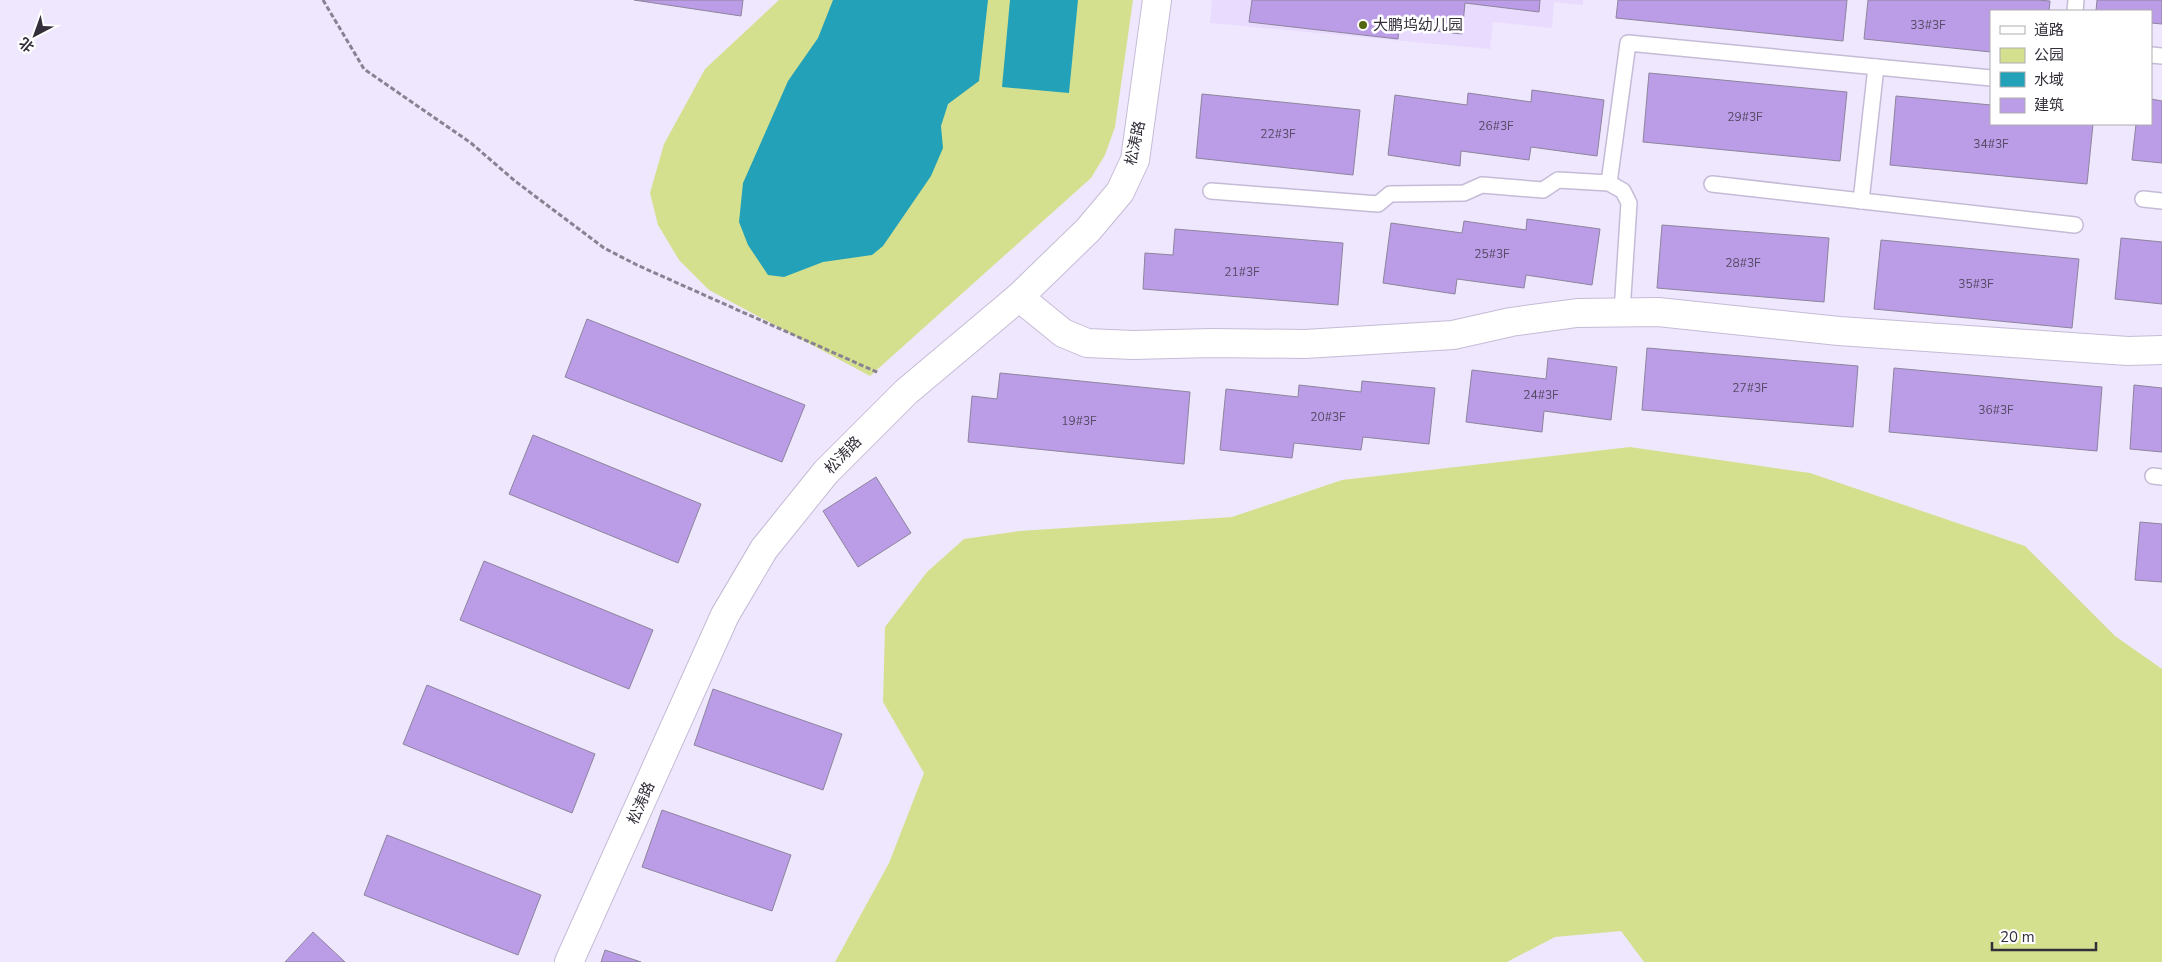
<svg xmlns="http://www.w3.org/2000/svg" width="2162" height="962" viewBox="0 0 2162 962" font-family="'Nunito Sans','Noto Sans SC',sans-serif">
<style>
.built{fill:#e8dbfe}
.green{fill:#d5e08f}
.water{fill:#22a1b8}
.building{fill:#bb9de7;stroke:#8d849d}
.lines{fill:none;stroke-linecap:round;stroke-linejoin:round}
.lane-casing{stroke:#c5bbd6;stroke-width:18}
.street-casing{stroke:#c5bbd6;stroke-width:30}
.path{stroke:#898292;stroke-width:3;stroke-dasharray:5 2.5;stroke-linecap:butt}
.lane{stroke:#fff;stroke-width:15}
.street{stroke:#fff;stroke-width:28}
.poi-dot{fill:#54660f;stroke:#fff;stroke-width:2}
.labels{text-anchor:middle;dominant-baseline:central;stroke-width:5;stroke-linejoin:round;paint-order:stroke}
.number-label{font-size:12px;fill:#554a64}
.poi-label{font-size:15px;fill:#332e39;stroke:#fff;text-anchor:start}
.street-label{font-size:15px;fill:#332e39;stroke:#fff}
</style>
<rect width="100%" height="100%" fill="#efe7fd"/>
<path class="built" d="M1212,0H1583V5L1554,2L1552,28L1493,22L1490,49L1210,23Z"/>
<g class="green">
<path d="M779,0H1133L1115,127L1105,155L1091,178L870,376L709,290L679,260L658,225L650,193L664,144L705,69Z"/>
<path d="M1630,447L1810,473L2025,546L2115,636L2162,669V962H1644L1621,931L1555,937L1507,962H835L889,863L924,773L883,702L885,627L927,572L964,539L1019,531L1232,517L1342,480Z"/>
</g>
<g class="water">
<path d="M833,0H988L979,81L948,104L941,126L943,148L931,176L883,246L872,255L823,262L784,277L768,275L748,245L739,222L743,183L788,81L818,38Z"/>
<path d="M1010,0H1078L1069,93L1002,87Z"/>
</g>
<g class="building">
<path d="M634,0H743L741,16Z"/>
<path d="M1252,0H1540L1539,12L1465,3L1462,34L1399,27L1398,39L1249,22Z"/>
<path d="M1618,0H1847L1843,41L1616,18Z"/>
<path d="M1868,0H2038L2050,1L2049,11H1991V52L1864,39Z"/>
<path d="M2097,0H2162V24L2151,23V11H2096Z"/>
<path d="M1649,73L1847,92L1840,161L1643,142Z"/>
<path d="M1532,90L1604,100L1597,156L1531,147L1529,160L1461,151L1460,166L1388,155L1395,95L1467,105L1468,93L1531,102Z"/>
<path d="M1202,94L1360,110L1353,175L1196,158Z"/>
<path d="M1896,96L1991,105V124H2093L2087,184L1890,165Z"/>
<path d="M2151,99L2162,101V163L2132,160L2136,124H2151Z"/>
<path d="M1527,219L1600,229L1592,285L1526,275L1524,288L1457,279L1455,294L1383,283L1391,223L1462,233L1464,221L1526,230Z"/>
<path d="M1662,225L1829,238L1824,302L1657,288Z"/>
<path d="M1175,229L1343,243L1338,305L1143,289L1145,253L1173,255Z"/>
<path d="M2121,238L2162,242V304L2115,299Z"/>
<path d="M1881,240L2079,259L2072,328L1874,309Z"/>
<path d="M587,319L805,405L782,462L565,377Z"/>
<path d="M1647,348L1858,366L1853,427L1642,410Z"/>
<path d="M1548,358L1617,367L1611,420L1544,411L1542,432L1466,422L1472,370L1546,379Z"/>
<path d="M1894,368L2102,387L2097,451L1889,432Z"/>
<path d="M1000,373L1190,392L1184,464L968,442L972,396L997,399Z"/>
<path d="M1362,381L1435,388L1429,444L1363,437L1361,450L1294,443L1292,458L1220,450L1226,389L1298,397L1299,385L1361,392Z"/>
<path d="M2134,385L2162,388V452L2130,449Z"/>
<path d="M533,435L701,504L678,563L509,494Z"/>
<path d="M876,477L911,533L858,567L823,511Z"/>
<path d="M2140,522L2162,524V582L2135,580Z"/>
<path d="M484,561L653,630L629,689L460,620Z"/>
<path d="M427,685L595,754L572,813L403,744Z"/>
<path d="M713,689L842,734L823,790L694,745Z"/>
<path d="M662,810L791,855L772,911L642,867Z"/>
<path d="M387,835L541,895L518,955L364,895Z"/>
<path d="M313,932L345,962H285Z"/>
<path d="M605,950L641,962H601Z"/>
</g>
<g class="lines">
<defs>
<g id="lane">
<path d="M2075,11L2076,0"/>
<path d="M2151,55L2162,56"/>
<path d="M1609,183L1628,43L1991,78"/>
<path d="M1712,184L2075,225"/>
<path d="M1211,191L1378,204L1390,194L1464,193L1482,185L1543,190L1558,180L1609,183L1623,191L1629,203L1622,312"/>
<path d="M2143,199L2162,201"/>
<path d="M1861,201L1876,67"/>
<path d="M2153,476L2162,477"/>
</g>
<g id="street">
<path d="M1019,297L1063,333L1087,343L1133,345L1212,343L1305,344L1453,335L1511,322L1577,313L1658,312L1839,331L2128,351L2162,350"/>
<path d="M569,962L725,615L764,549L826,472L906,392L1019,297L1088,230L1120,192L1135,160L1157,0"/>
</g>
</defs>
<use href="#lane" class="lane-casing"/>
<use href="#street" class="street-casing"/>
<path class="path" d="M323,0L364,69L471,143L515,181L604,248L637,265L879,373"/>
<use href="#lane" class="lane"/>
<use href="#street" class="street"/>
</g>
<circle class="poi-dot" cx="1363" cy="25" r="5"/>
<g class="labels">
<g class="number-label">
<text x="1928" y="25">33#3F</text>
<text x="1745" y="117">29#3F</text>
<text x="1496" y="126">26#3F</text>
<text x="1278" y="134">22#3F</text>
<text x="1991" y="144">34#3F</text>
<text x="1492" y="254">25#3F</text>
<text x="1743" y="263">28#3F</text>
<text x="1242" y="272">21#3F</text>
<text x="1976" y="284">35#3F</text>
<text x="1750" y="388">27#3F</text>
<text x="1541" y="395">24#3F</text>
<text x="1996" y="410">36#3F</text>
<text x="1328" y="417">20#3F</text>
<text x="1079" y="421">19#3F</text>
</g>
<g class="poi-label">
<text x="1373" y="25">大鹏坞幼儿园</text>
</g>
<g class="street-label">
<text transform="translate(1135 143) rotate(-78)">松涛路</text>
<text transform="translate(843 455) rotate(-46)">松涛路</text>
<text transform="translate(641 803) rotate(-66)">松涛路</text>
</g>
</g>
<rect x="1990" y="10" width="162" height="115" fill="#ffffff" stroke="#adabb0"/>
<rect x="2000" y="26" width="25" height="8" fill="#ffffff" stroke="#adabb0"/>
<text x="2034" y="35" font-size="15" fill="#332e39">道路</text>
<rect x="2000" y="48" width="25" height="15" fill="#d5e08f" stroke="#adabb0"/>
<text x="2034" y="60" font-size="15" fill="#332e39">公园</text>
<rect x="2000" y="72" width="25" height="15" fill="#22a1b8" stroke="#adabb0"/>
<text x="2034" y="85" font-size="15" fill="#332e39">水域</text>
<rect x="2000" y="98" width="25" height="15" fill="#bb9de7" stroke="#adabb0"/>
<text x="2034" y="110" font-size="15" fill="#332e39">建筑</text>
<g transform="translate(35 35) rotate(221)" stroke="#ffffff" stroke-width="4" paint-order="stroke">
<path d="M0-4L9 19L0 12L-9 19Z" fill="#332e39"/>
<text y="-8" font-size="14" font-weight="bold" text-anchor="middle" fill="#332e39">北</text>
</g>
<path d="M1992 942v8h104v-8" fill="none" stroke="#332e39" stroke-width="2.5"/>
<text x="2000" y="942" font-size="15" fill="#332e39" stroke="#ffffff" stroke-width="4" paint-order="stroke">20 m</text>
</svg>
